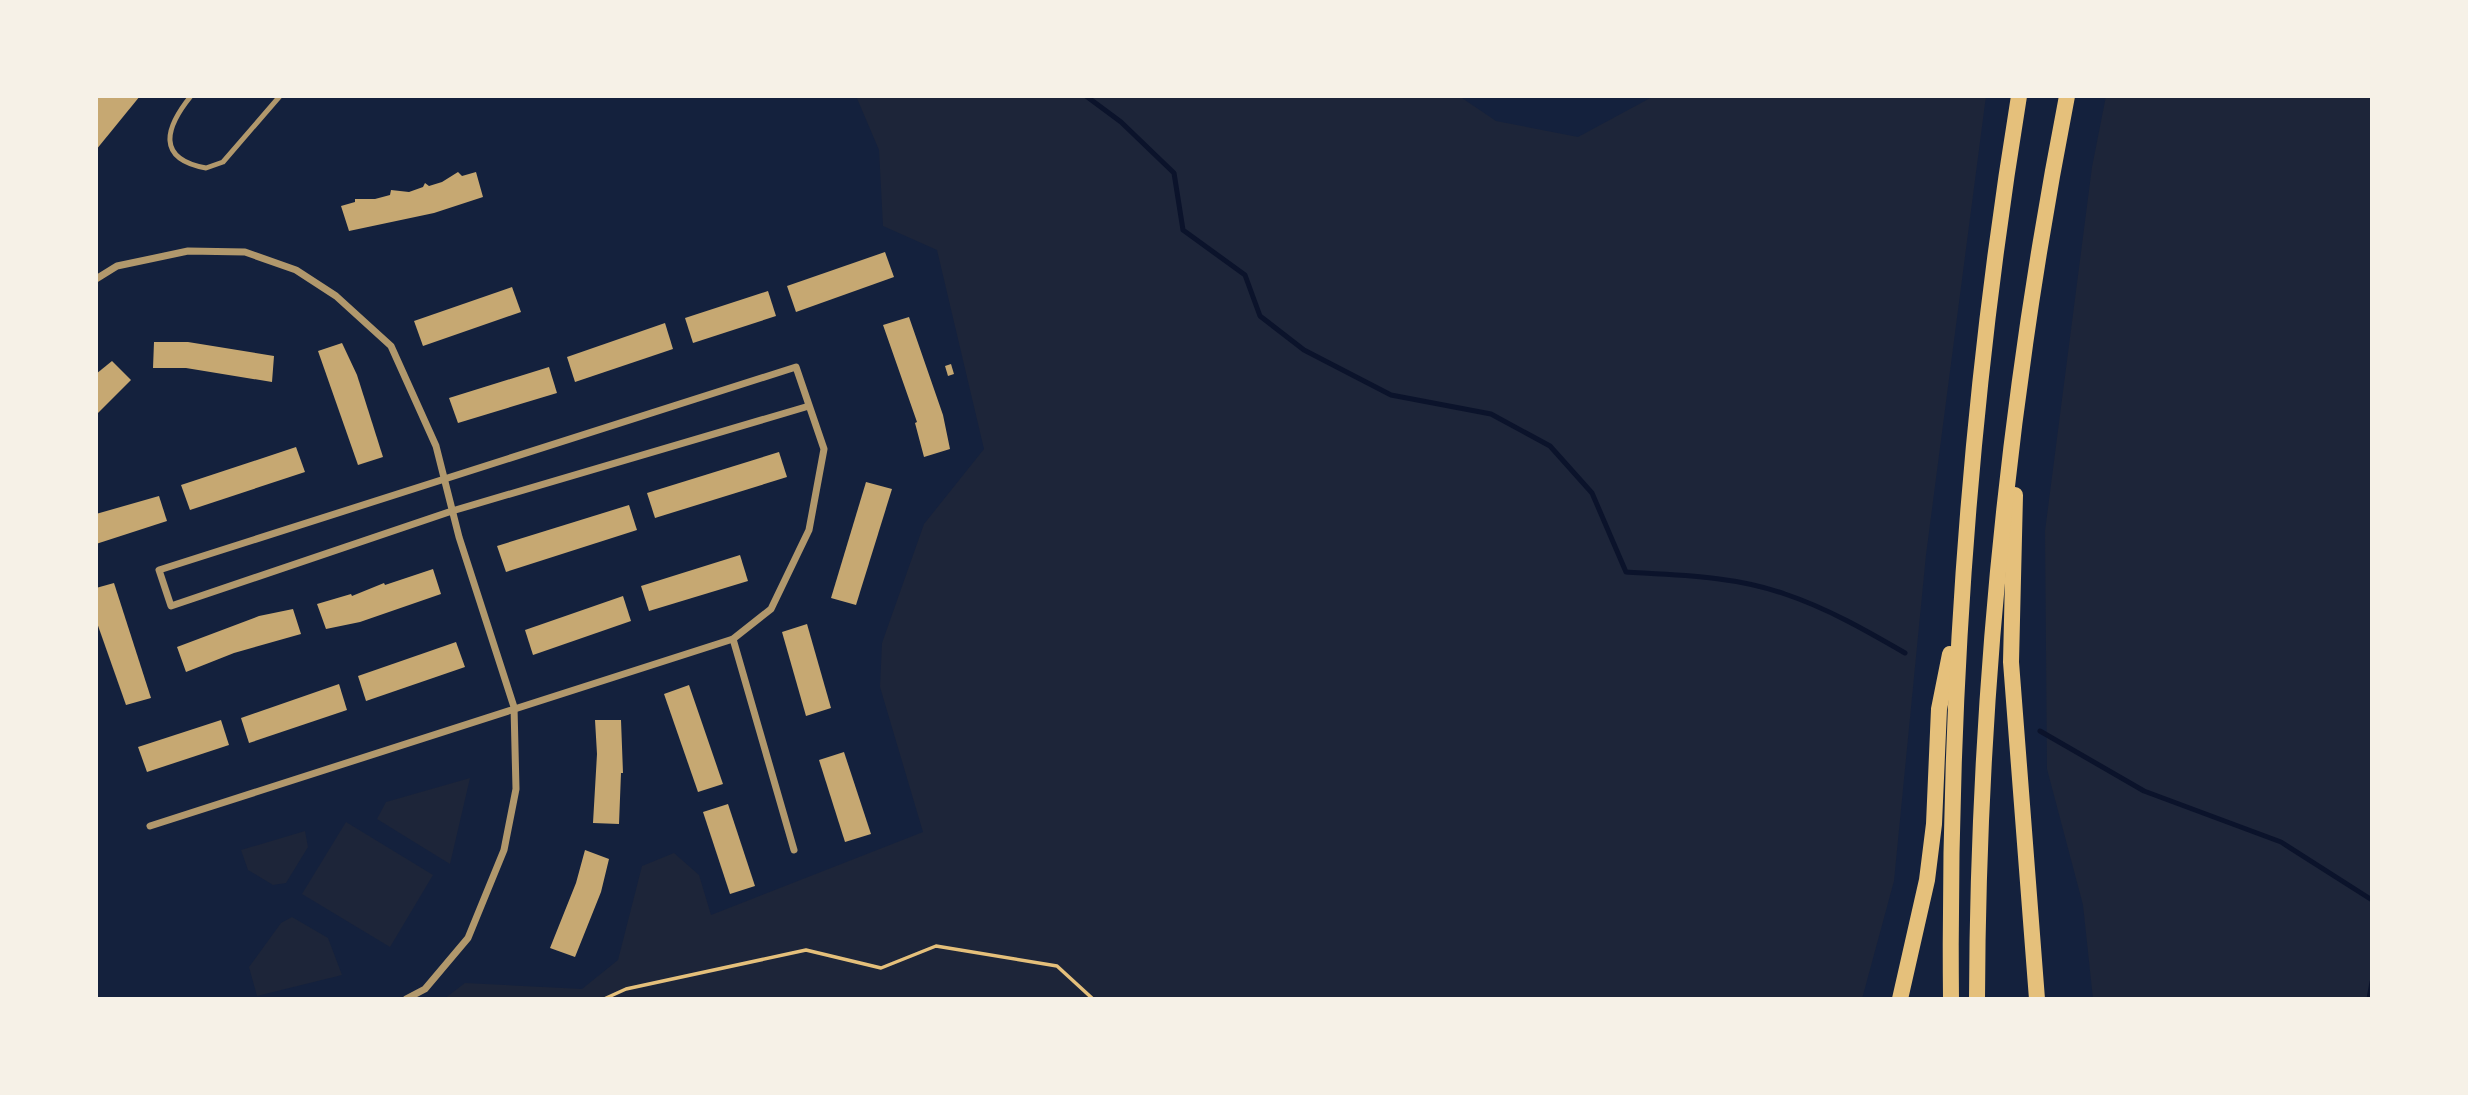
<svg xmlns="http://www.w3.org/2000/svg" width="2468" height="1095" viewBox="0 0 2468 1095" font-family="'Zilla Slab',serif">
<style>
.green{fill:#1d2539}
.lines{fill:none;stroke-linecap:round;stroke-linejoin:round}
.stream{stroke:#0b132b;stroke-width:5}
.building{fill:#c6a872}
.path{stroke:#e5c07b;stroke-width:3.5}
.service{stroke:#b1986c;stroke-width:5}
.minor{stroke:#b1986c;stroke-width:7}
.trunk{stroke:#e5c07b;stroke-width:16}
</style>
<rect width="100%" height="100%" fill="#14213d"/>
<g class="green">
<path d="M856,96H1459L1496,121L1578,137L1654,96H1986L1926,555L1894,881L1862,999H444L465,983L582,989L618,960L642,866L674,853L699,875L711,915L923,832L880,687L882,643L924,524L984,449L937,250L883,226L879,150Z"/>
<path d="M2106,96H2372V999H2093L2083,905L2047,769L2045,531L2092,167Z"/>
<path d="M470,778L450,864L377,819L386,802Z"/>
<path d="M346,822L433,875L390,947L302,894Z"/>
<path d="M305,831L308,847L286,883L273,885L248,870L241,850Z"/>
<path d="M292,917L328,938L342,975L257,996L249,967L281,923Z"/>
</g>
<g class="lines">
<g class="stream">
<path d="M1086,96L1121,122L1174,173L1183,230L1245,275L1260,316L1304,350L1391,395L1491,414L1550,446L1592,493L1626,572C1679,575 1735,576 1785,594C1827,608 1867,631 1905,653"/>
<path d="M2040,731L2144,791L2281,842L2372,900"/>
<path d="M2369,999L2372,982"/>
</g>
</g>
<g class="building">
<path d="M96,96H140L96,150Z"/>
<path d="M458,172L462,176L476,172L483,197L434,213L349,231L341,206L355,202V199H375L390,195L391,190L409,192L423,187L425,183L429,186L442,182Z"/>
<path d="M885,252L894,277L796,312L787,286Z"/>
<path d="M512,287L521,312L423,346L414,321Z"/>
<path d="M768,291L776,316L693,343L685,318Z"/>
<path d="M909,317L943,415L950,449L924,457L915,423L917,422L883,325Z"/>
<path d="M665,323L673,349L575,382L567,357Z"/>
<path d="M154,342H188L274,356L272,382L186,368H153Z"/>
<path d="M342,343L357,375L383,457L358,465L318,351Z"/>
<path d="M112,361L131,380L96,415V374Z"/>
<path d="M951,364L954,374L948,376L945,366Z"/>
<path d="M549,367L557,393L458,423L449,398Z"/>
<path d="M296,447L305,472L190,510L181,485Z"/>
<path d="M779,452L787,477L655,518L647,493Z"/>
<path d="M866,482L892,489L856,605L831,598Z"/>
<path d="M159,496L167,521L96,544V514Z"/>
<path d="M629,505L637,530L506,572L497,546Z"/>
<path d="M740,555L748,581L649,611L641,586Z"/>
<path d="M433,569L441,594L360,622L326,629L317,604L351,594L352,596L384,583L385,585Z"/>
<path d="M114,583L151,698L126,705L96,620V588Z"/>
<path d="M623,596L631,621L533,655L525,630Z"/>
<path d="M293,609L301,634L234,653L186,672L177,647L259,616Z"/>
<path d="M807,624L831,708L806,716L782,632Z"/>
<path d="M456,642L465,667L366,701L358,676Z"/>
<path d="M339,684L347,710L249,743L241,718Z"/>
<path d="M689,685L723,784L698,792L664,694Z"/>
<path d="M221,720L229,745L147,772L138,747Z"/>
<path d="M595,720H621L623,773H621L619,824L593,823L597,754Z"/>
<path d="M844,752L871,834L845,842L819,760Z"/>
<path d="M728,804L755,886L730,894L703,812Z"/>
<path d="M585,850L609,859L601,892L575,957L550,948L576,883Z"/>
</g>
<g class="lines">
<path class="path" d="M604,999L626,989L806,950L881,968L936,946L1057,966L1093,999"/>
<path class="service" d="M191,96C165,128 156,159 206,168L223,162L280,96"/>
<g class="minor">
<path d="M96,279L117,266L188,251L245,252L296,270L336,296L391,346L436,446L459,537L514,707L516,789L504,850L468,938L425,989L406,999"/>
<path d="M733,639L794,850"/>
<path d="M150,826L733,639L771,609L809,530L824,449L796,367L159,570L171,606L452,511L809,406"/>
</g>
<g class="trunk">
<path d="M2015,495L2011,662L2037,999"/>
<path d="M1900,999L1927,880L1934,824L1939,709L1950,654"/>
<path d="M1951,999C1948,696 1970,395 2019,96"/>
<path d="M1977,999C1978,696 2009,393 2067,96"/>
</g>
</g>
<rect width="2468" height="1095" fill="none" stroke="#f6f1e7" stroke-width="196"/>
</svg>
